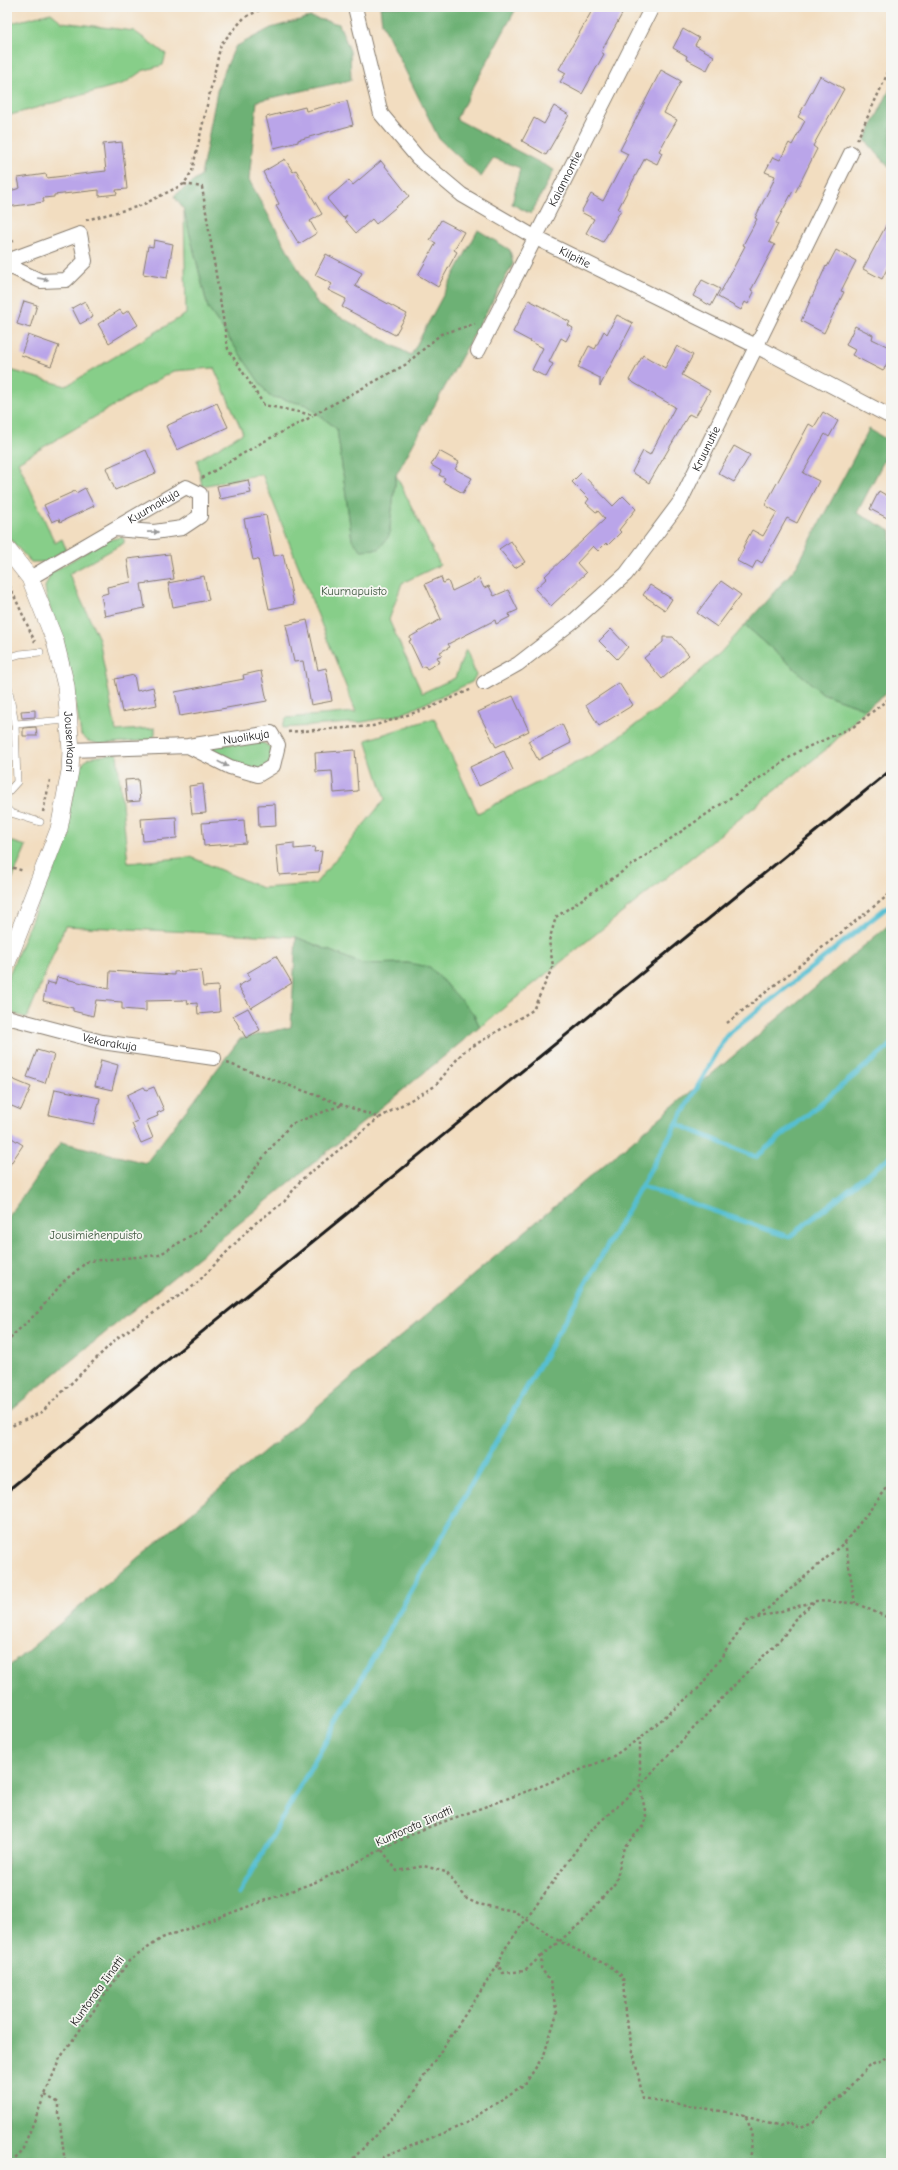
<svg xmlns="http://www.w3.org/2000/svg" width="898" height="2170" viewBox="0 0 898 2170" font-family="'Comic Neue',sans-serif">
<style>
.green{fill:#87ce89;stroke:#527552}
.forest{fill:#6db175;stroke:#446648}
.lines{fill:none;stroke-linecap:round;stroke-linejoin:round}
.stream{stroke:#56bfd2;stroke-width:5}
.building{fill:#baa5e9}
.service-casing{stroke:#877c6e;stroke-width:8}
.minor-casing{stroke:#877c6e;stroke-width:16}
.tertiary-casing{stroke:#877c6e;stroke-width:18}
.path{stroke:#877c6e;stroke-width:2.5;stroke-dasharray:3 3;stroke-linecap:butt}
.service{stroke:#fff;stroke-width:7}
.minor{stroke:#fff;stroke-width:14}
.tertiary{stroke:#fff;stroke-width:17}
.rail{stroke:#1c1c1c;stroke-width:3}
.oneway{fill:#999}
.labels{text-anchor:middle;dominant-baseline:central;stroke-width:3.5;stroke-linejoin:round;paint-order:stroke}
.street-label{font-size:12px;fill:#1c1c1c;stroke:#f6f6f2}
.park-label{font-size:12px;fill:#415a42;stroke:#f6f6f2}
</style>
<rect width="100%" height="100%" fill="#f6f6f2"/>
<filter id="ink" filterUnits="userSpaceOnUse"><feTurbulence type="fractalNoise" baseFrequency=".025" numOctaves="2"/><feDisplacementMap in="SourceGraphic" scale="8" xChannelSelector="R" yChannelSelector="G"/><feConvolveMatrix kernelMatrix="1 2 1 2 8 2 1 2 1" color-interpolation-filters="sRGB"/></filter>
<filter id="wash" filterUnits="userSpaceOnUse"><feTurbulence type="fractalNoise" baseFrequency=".012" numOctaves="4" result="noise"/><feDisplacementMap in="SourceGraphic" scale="16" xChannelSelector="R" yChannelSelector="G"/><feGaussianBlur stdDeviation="0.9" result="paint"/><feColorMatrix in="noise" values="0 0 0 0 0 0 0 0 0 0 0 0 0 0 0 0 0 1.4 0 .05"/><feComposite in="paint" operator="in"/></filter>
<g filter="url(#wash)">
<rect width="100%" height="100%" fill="#f2ddc0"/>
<g class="green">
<path d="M51,13L62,22L134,31L166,54L163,65L142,71L125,83L7,116V24Z"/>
<path d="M184,210L208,308L269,396L307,405L337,429L352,540L389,536L396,475L440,565L402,583L389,620L422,693L455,678L466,649L476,675L472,682L400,715L363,722L283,728V725L286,718L356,712L262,474L202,486L197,460L243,433L214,368L173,371L18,462L55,543L62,539L66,549L46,562H31L7,536V369L66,386L186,314Z"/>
<path d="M121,537L124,539V543L69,574L99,639L116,731L155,728V735L152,740L99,744L88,741L81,735L73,686L46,595L45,587L51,573L104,541Z"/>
<path d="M745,625L822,693L866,709L829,747L480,1027L473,1013L408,963L362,964L296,937L65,926L27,1018L12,1013L7,1008V980L61,847L79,768L88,758L117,753L128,863L191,857L262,888L315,884L385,799L366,740L434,718L478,813L599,751L662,706L721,652Z"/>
<path d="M261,742L271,747L270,763L260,771L246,768L204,749L207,746Z"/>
<path d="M7,840L26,846L7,892Z"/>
</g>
<g class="forest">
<path d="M380,7H517L456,119L554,170L531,214L512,204L520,168L494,158L481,177L439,139L382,23Z"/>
<path d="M310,17L339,24L350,51L351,80L257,101L249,180L318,305L411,355L478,230L510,250L513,264L396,475L389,536L379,549L361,550L352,540L337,429L307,405L269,396L208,308L184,210L174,196L201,176L218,86L235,47L271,28Z"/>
<path d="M891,87V169L865,140Z"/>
<path d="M869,429L891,442V447L857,513L891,531V689L866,709L822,693L745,625L797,566Z"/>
<path d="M891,923V2163H7V1668Z"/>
<path d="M296,937L362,964L408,963L430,967L473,1013L480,1027L7,1413V1219L61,1142L146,1163L240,1039L291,1027Z"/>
</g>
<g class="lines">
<g class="stream">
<path d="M677,1124L756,1157L891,1045"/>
<path d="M642,1186L789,1237L891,1156"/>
<path d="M239,1894L727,1035L891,904"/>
</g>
</g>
<g id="blocks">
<g class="building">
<path d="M594,7H626L601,52L604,54L582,94L560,82L566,73L559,69Z"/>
<path d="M683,29L699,38L695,45L714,56L707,70L686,59L687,56L673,48Z"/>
<path d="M661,70L681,81L664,113L677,120L659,151L662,153L657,164L645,158L618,209L621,210L603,242L586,233L594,219L581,212L591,194L603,201L628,154L620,150Z"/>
<path d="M820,76L844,89L813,146L817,149L795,193L793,191L776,223L778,224L769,242L775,245L751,290L754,292L748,304L745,302L741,310L718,297L745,246L743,245L757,219L755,218L773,182L775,176L765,172L773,157L780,160L789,143L792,145L805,121L798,117Z"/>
<path d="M347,101L353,125L298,140V142L274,148L266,117L305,107L306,111Z"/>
<path d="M554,106L569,115L546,155L522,141L534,118L544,124Z"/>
<path d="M122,142L127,189L116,190L117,194L99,196V190L54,195V197L43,198L44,202L7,207V192L20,188L18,178L46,174L47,178L106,171L103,144Z"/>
<path d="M285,159L293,172L296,170L322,214L310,221L317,233L299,244L276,206L279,204L263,172Z"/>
<path d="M381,161L409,196L376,224L372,219L356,233L344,219L347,215L343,218L327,199L349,180L353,185Z"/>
<path d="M891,216V261L882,279L863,269Z"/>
<path d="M441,220L464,232L454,250L457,252L438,287L418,275L436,243L430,240Z"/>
<path d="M154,240L173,244L167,278L143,274L148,246L153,247Z"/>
<path d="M836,250L856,261L841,291L844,292L824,333L801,321L826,266L827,267Z"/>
<path d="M326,254L362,273L355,286L407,314L395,335L342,307L346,299L328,290L332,284L315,275Z"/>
<path d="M702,280L720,289L711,306L693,296Z"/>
<path d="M529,300L570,322L568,325L573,328L566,341L561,338L549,362L553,364L546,377L532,370L543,348L513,332Z"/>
<path d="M24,301L37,305L30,328L17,324Z"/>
<path d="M85,301L93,317L80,324L72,308Z"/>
<path d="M120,310L123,314L129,310L138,325L109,343L98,324Z"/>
<path d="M617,315L633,323L600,386V378L578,367L589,346L595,349L604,331L607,334Z"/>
<path d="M855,326L873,335L872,339L891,348V355L883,371L852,355L855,350L846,345Z"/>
<path d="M28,335L59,346L51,366L21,355Z"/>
<path d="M677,346L693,355L682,375L710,391L695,417L689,414L649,483L632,472L643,451L650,455L675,407L629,380L643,355L665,368Z"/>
<path d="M217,403L228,427L177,450L166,426Z"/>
<path d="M823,412L838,421L829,437L825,434L803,473L819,481L797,523L787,518L762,563L757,560L752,569L737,561L744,548L743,547L752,530L763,536L777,512L765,505L809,424L814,427Z"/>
<path d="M734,446L750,455L734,482L718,473Z"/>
<path d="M146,450L156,473L115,490L106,468Z"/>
<path d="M439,451L459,462L455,469L472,478L463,493L443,482L445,478L439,475L441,471L431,465Z"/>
<path d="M581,473L613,506L623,496L636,509L619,530L621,532L608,545L606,543L598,551L593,546L577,563L586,573L551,606L535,589L547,578L545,576L605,519L598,511L596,512L586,503L589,499L572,482Z"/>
<path d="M248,480L251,493L220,499L217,486Z"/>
<path d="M85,488L94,506L60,522L59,519L52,522L44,505L75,491L76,493Z"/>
<path d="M879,491L891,498V520L870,509Z"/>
<path d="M266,515L274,556L283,554L294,604L269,609L258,559L253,560L244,519Z"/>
<path d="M511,541L525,562L515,568L499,549Z"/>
<path d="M170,554L174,579L141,584L145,608L105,616L101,595L108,593L107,587L131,582L127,559Z"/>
<path d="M204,576L209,600L173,607L168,583Z"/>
<path d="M441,577L443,583L448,581L452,591L479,578L484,588L489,586L494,596L508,590L518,610L509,614L510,617L496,624L495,620L448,644L450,647L440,652L442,655L437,657L440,662L427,669L425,666L422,668L409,641L411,640L410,637L441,619L425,584Z"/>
<path d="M721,581L741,595L717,627L697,613Z"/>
<path d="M650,585L672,599L665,610L643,595Z"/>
<path d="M307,620L318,670L326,668L332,701L311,705L303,661L294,662L286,625Z"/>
<path d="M611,629L628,647L617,659L599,641Z"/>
<path d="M663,637H673L689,655L662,679L644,658L663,642Z"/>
<path d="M261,671L267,701L180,716L175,692L244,679L243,675Z"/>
<path d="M134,675L137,691L153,687L157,705L122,712L115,679Z"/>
<path d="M619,683L633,705L599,726L586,705Z"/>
<path d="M513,696L529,731L496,747L478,712Z"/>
<path d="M35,710V717L22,718L21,711Z"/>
<path d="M562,724L571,743L538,760L528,741Z"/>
<path d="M36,727L37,736H23V728Z"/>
<path d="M355,750L358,791L334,793L332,771L316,772L315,753Z"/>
<path d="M504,751L513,770L479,786L470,767Z"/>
<path d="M138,779L140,801L127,802L125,780Z"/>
<path d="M203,784L206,813L192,814L189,786Z"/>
<path d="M275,804L276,826L259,827L258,805Z"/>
<path d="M176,817L177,838L143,841L141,819Z"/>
<path d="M244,820L246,843L204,846L202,823Z"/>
<path d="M294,843V849L315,847L314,852L322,851L319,872L279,875L276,845Z"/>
<path d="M276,956L292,983L251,1008L238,986L251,979L247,973Z"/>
<path d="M201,970L203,987L218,986L220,1012L198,1014L197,1003L188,1004L187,1000L146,1001V1011L122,1009V1002L96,1000L93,1016L73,1011V1008L43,1001L47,982L55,984L57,977L109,989L110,971L174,975V972Z"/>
<path d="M248,1008L260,1030L246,1038L233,1016Z"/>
<path d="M37,1050L54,1055L45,1083L27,1077Z"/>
<path d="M101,1060L118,1065L112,1090L95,1086Z"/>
<path d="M7,1077L31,1087L21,1110L7,1104Z"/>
<path d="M144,1087L146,1090L154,1087L164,1110L157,1113L158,1116L146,1121L153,1138L141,1143L132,1124L138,1121L127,1095Z"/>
<path d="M55,1089L100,1098L94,1124L49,1115Z"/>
<path d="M7,1135L23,1145L7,1169Z"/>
</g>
</g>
</g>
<g filter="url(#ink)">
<use href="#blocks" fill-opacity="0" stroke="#877c6e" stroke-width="1"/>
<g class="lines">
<defs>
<g id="service">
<path d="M7,658L20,654L40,652"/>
<path d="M7,681L15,724L17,782L7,793"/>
<path d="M15,724L68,720"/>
<path d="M7,809L11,813L40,822"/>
</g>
<g id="minor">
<path id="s1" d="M355,7L381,114L418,158L462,195L536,238L756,346L891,417"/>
<path d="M7,261L80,234L85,261L66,280L41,281L7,265"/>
<path id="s2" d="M478,351L652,7"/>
<path id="s3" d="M30,578L186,487L200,494V516L182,528L154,532L114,529"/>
<path id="s4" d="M484,683L518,664L576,619L626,574L680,502L851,153"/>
<path id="s5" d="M71,750L188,746L271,733L278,745L273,766L258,775L230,767L188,746"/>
<path id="s6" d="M7,1017L102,1042L214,1058"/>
</g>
<g id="tertiary">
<path id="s7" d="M7,549L30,578L55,641L66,686L71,750L70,771L59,829L7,963"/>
</g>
</defs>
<use href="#service" class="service-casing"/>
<use href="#minor" class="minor-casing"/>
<use href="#tertiary" class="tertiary-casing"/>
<g class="path">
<path d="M857,140L891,66"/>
<path d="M184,184L202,187L228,349L264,405L313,415L405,365L441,334L475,324"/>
<path d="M86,220L140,206L184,184L192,171L221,44L244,18L265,7"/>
<path d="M7,243L14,241"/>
<path d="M202,478L261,443L313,416"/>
<path d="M7,580L35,642"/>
<path d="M288,732L373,726L429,708L472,689"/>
<path d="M43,812L50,780"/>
<path d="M7,866L24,871"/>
<path d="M727,1023L891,893"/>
<path d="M227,1063L379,1118L435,1086L463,1052L533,1010L553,966L549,941L556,917L799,751L853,727L891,697"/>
<path d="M7,1344L13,1335L38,1312L63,1282L88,1261L159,1255L200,1230L233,1200L262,1159L291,1124L342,1105"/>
<path d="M7,1428L42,1412L117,1338L195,1285L253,1225L284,1202L301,1180L379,1118"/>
<path d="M845,1542L855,1603"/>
<path d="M758,1617L845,1542L891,1483"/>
<path d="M382,1850L397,1871L424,1866L446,1872L467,1899L478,1904L514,1911L559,1941L613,1968L623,1977L625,2014L643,2098L745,2115L752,2132L749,2163"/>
<path d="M541,1956L525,1971L503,1973L498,1965L504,1950L589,1832L640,1785L742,1677L783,1637L795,1619L815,1601"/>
<path d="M45,2095L59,2103V2115L65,2163"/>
<path d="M745,2116L780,2127L788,2123L801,2127L815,2121L832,2102L843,2096L868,2066L882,2061L891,2051"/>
<path d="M11,2163L21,2153L60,2058L129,1961L162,1938L321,1880L421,1830L536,1788L612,1757L640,1738L700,1687L747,1621L816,1601L855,1603L891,1619"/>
<path d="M349,2163L407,2102L498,1965"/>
<path d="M378,2163L384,2157L463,2125L525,2084L544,2055L557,2013L550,1981L541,1968L542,1956L582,1922L616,1882L624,1847L643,1826L646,1816L640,1785V1738"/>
</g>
<use href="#service" class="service"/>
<use href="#minor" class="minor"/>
<use href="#tertiary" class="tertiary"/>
<path class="rail" d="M7,1491L891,770"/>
</g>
<defs><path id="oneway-solid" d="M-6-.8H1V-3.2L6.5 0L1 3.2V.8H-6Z"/></defs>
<g class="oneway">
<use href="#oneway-solid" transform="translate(43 279) rotate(9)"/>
<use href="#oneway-solid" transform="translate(153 532) rotate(-1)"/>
<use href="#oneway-solid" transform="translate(223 764) rotate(27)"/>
</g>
</g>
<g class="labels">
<g class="street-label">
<text stroke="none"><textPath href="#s2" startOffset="193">Kaiannontie</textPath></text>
<text stroke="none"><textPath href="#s1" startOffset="354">Kilpitie</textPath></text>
<text stroke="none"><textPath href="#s4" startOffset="329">Kruunutie</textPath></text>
<text stroke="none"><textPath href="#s3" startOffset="143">Kuurnakuja</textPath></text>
<text stroke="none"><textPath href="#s5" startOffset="176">Nuolikuja</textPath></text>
<text stroke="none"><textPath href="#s7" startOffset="207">Jousenkaari</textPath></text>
<text stroke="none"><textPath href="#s6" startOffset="106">Vekarakuja</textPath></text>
<text transform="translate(414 1826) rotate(-24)">Kuntorata Iinatti</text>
<text transform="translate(97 1991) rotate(-54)">Kuntorata Iinatti</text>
</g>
<g class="park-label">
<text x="354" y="591">Kuurnapuisto</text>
<text x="96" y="1235">Jousimiehenpuisto</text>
</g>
</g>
<rect width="898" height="2170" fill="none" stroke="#f6f6f2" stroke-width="24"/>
</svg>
